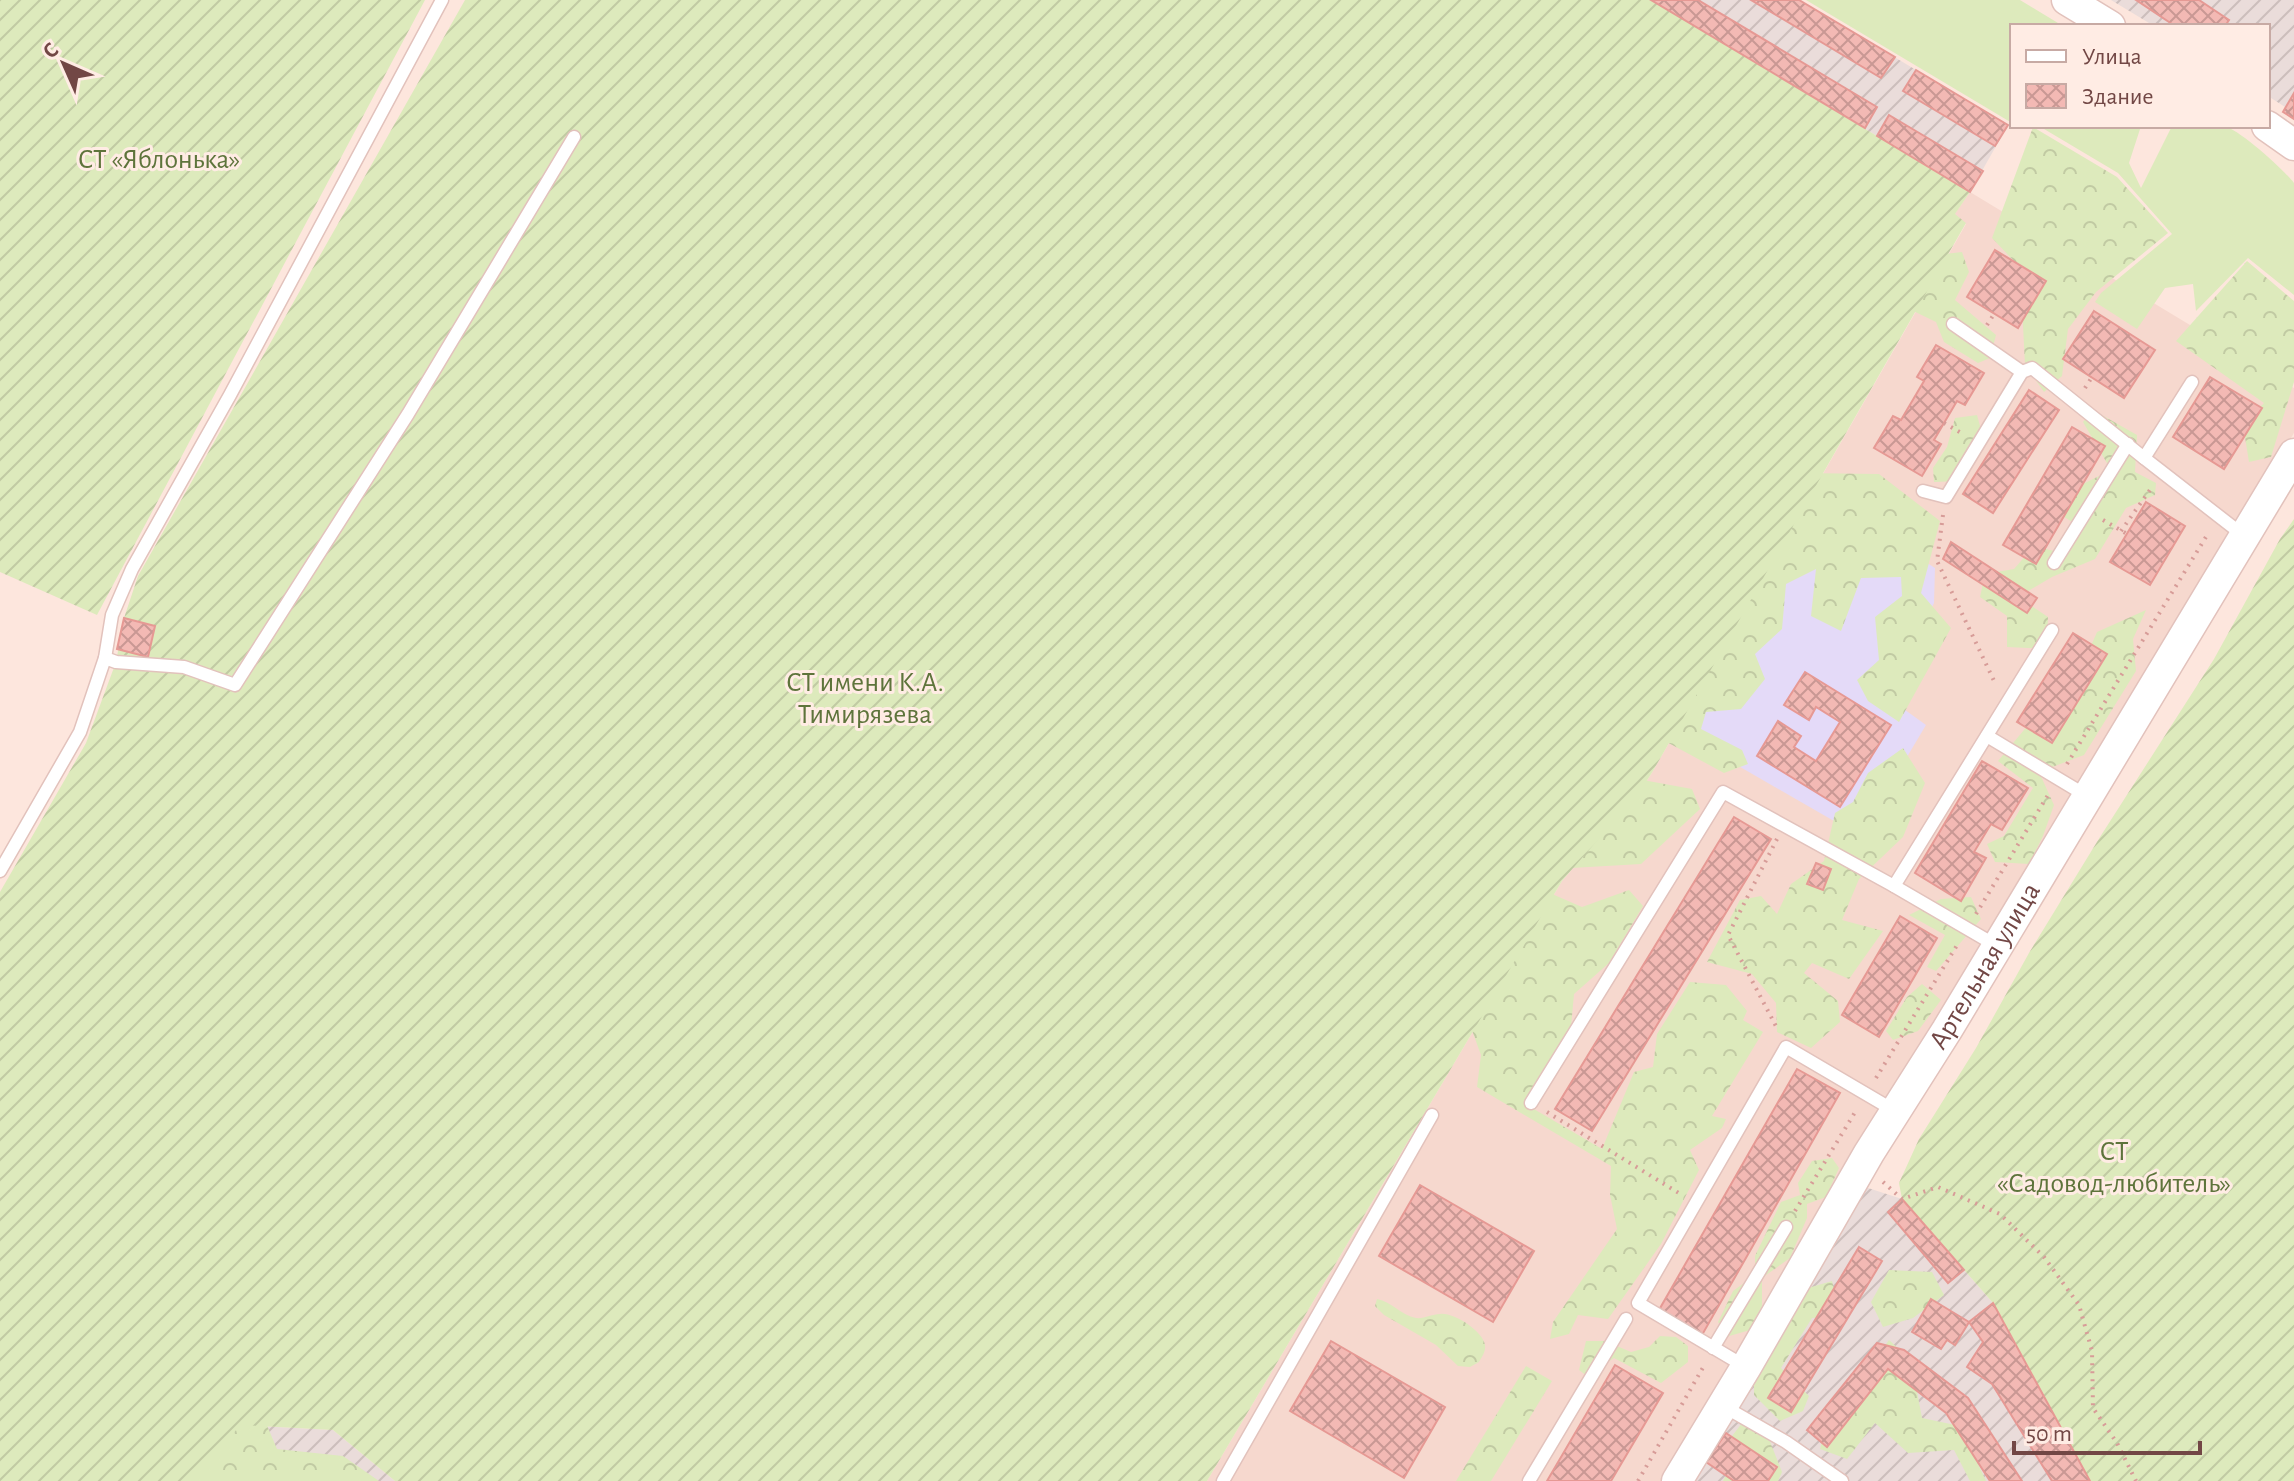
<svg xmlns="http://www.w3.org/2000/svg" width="2294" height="1481" viewBox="0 0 2294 1481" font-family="'Alegreya Sans',sans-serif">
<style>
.residential{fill:#f6d8ce}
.industrial{fill:url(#industrial-furrows)}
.education{fill:#e4daf8}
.grass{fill:#ddeabc}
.forest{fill:url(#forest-crowns)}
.garden{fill:url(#garden-furrows)}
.building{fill:url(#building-cross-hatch);stroke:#e69994;stroke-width:2}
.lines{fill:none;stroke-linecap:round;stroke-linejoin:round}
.service-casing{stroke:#e2c2bc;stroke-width:15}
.tertiary-casing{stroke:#e2c2bc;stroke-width:33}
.path{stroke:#d79c98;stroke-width:4;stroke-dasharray:2 6;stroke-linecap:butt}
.service{stroke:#fff;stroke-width:12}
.tertiary{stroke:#fff;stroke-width:30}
.labels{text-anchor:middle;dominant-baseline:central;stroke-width:6;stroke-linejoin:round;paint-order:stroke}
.park-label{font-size:28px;fill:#5e743b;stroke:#ffece4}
.street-label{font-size:28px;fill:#724745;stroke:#ffece4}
</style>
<defs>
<pattern id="industrial-furrows" width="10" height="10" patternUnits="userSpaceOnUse" patternTransform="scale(2)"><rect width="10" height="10" fill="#eadcda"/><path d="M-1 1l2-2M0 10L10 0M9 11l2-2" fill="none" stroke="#ccbebc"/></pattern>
<pattern id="forest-crowns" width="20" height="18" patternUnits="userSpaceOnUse" patternTransform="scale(2)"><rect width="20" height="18" fill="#ddeabc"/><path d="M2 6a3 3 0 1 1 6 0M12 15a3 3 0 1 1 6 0" fill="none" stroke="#c1caa3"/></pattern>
<pattern id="garden-furrows" width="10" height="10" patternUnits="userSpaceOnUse" patternTransform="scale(2)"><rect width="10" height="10" fill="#ddeabc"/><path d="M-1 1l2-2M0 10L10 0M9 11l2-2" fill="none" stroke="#c1caa3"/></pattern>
<pattern id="building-cross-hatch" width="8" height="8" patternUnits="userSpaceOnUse" patternTransform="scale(2)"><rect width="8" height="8" fill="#f3b9b4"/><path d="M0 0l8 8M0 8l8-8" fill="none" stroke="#c99894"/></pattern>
</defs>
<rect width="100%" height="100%" fill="#fde6dd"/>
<path class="residential" d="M1970,192L2294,388V433L1664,1481H1207L1562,881L1641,790L1653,771L1966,224L1954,215Z"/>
<g class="industrial">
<path d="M1651,0H1799L2008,125L1970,192Z"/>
<path d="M2111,0H2294V119L2283,112L2285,107L2268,96V26H2154Z"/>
<path d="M1865,1187L1902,1199L1993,1303L2090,1481H1690Z"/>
<path d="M240,1425L333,1430L395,1481H196Z"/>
</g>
<path class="education" d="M1813,491L1935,568L1934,603L1887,697L1926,725L1860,836L1676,730Z"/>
<g class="grass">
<path d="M1806,0H2020L2058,23L2059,26H2012V123Z"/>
<path d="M2039,126H2141L2129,163L2141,188L2172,126C2188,126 2208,123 2224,126C2239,129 2284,170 2294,183V295L2248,258L2196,311L2193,284L2165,288L2137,329L2095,302L2101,293L2172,234L2118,173Z"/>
</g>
<g class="forest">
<path d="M2033,127L2117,177L2168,233L2096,292L2068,329L2062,376L2044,392L2025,365L2022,306L2034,282L1992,238Z"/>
<path d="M1962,252L1969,272L1955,300L1996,335L1990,358L1978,363L1944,342L1936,322L1905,307L1919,257Z"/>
<path d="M2247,261L2294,301V382L2271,457L2249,462L2243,425L2264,403L2176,341Z"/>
<path d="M2093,410L2137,435L2135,472L2156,483L2155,495L2126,508L2095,559L2052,577L2018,597L2048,617L2047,649L2007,647V616L1980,597L1985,574L2014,569L2034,546L2066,554L2082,528L2053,510L2055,498L2111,470L2083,422Z"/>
<path d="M1977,415L1985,444L1960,481L1934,482L1933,468L1947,447L1955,418Z"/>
<path d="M1802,473L1879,474L1940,521L1921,593L1951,628L1899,722L1868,701L1857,680L1879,660L1875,617L1902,596L1901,577L1861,578L1841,631L1811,616L1816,569L1786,584L1782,629L1755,654L1765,679L1741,709L1706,712L1701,729L1742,750L1748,764L1724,773L1663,740Z"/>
<path d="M2146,610L2133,639L2136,671L2084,755L2039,772L2054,805L2043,836L2029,864L1995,862L1987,844L2004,836L2033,788L1998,761L2087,655L2097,632Z"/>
<path d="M1903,748L1925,783L1903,837L1859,879L1842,920L1883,931L1849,979L1812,963L1804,973L1838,1001L1840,1022L1811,1048L1777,1032L1776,1003L1752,974L1707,962L1740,900L1761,896L1777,914L1791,884L1824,861L1835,813L1853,802L1868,773Z"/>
<path d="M1621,776L1692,789L1700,809L1641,864L1554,869Z"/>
<path d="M1536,887L1582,907L1629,890L1643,906L1609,963L1574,994L1571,1027L1527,1105L1602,1149L1634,1072L1653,1067L1657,1034L1690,982L1726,985L1747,1011L1743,1020L1763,1032L1712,1116L1726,1119L1722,1128L1690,1150L1699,1170L1661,1244L1608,1319L1578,1315L1569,1334L1550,1339L1553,1322L1617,1229L1610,1195L1611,1166L1477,1087L1481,1055L1466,1014Z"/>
<path d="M1971,897L1981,919L1936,971L1927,967L1945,935L1909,915L1941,899Z"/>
<path d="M1922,984L1941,1000L1918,1031L1893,1040L1886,1031L1907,997Z"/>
<path d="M1832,1158L1839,1168L1826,1197L1807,1204V1218L1790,1258L1762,1278V1306L1750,1330L1726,1337L1718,1322L1733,1291L1755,1275V1256L1781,1202L1800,1195L1798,1183L1812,1161Z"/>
<path d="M1889,1270L1932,1272L1944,1295L1913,1318L1883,1327L1871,1302Z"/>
<path d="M1832,1281L1841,1316L1812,1318L1781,1368L1809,1396L1803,1411L1780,1421L1754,1395V1362L1794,1292Z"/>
<path d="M1377,1299C1392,1302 1401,1315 1416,1318C1424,1319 1432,1314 1440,1314C1453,1312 1483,1331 1485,1345C1486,1351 1482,1357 1479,1362L1470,1367L1458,1366L1436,1345L1384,1315L1375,1306Z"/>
<path d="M1660,1336L1676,1337L1688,1346V1362L1661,1383L1614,1358L1587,1376L1579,1370L1586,1341H1605L1631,1352L1649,1347Z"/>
<path d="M1889,1340L1911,1360L1922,1418L1960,1426L1986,1481H1970L1954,1450L1908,1453L1875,1423L1847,1459L1820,1449L1825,1429Z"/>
<path d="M1526,1366L1552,1381L1491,1481H1456Z"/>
<path d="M212,1414L263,1416L277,1449L343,1456L379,1481H169Z"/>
<path d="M1742,1423L1769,1439L1782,1472L1778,1481H1723L1729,1470V1440Z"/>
</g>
<g class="garden">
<path d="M0,0H425L97,615L0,572Z"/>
<path d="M465,0H1651L1970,192L1955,214L1966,223L1653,771L1641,790L1562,881L1207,1481H395L333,1430L240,1425L196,1481H0V892L86,743L116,662L124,618L138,576Z"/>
<path d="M2294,519V1481H2090L1993,1303L1902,1199L1899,1183L1919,1139L1976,1048L2029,953L2100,837L2214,659L2280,539Z"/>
</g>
<g class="building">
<path d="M1651,0H1698L1877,107L1865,128Z"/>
<path d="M1751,0H1799L1895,57L1881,78Z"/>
<path d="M2136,0H2199L2229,20L2225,26H2175Z"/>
<path d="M1916,70L2008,125L1995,146L1903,91Z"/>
<path d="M2294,93V119L2283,112Z"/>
<path d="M1889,115L1983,171L1970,192L1877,136Z"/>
<path d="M1995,250L2046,281L2018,328L1967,297Z"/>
<path d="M2094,311L2155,350L2124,398L2063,359Z"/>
<path d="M1936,345L1984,373L1965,405L1957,401L1934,440L1941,444L1922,476L1874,448L1893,416L1901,420L1924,381L1917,377Z"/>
<path d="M2210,377L2262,408L2224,469L2173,437Z"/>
<path d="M2029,390L2059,410L1993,513L1963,494Z"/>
<path d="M2072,427L2105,446L2036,564L2003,545Z"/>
<path d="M2146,502L2185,526L2150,585L2110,562Z"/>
<path d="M1951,542L2037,598L2027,613L1943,559Z"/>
<path d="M124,618L155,626L148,657L117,649Z"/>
<path d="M2073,633L2107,654L2052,743L2017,722Z"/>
<path d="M1805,672L1891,725L1840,807L1757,756L1778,721L1801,736L1794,747L1816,761L1840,722L1816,707L1809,720L1784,705Z"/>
<path d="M1982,761L2028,788L2002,830L1991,824L1974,852L1986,858L1961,901L1915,873Z"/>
<path d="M1734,817L1771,839L1592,1131L1555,1109Z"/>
<path d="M1816,863L1831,869L1823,890L1807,884Z"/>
<path d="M1900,916L1937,938L1879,1037L1842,1015Z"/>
<path d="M1797,1069L1840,1093L1702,1335L1659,1310Z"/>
<path d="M1420,1185L1534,1251L1493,1322L1379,1256Z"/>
<path d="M1902,1199L1964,1270L1948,1283L1888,1212Z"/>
<path d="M1859,1247L1882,1261L1791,1412L1768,1398Z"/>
<path d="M1931,1299L1969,1322L1955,1345L1947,1340L1941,1349L1912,1332Z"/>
<path d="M1993,1303L2090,1481H2052L1992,1384L1967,1367L1983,1342L1969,1322Z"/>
<path d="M1331,1341L1445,1407L1404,1478L1290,1411Z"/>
<path d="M1877,1343L1904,1350L1968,1398L2022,1481H1990L1946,1413L1888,1369L1827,1447L1807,1430Z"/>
<path d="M1615,1365L1663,1393L1611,1481H1547Z"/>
<path d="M1726,1433L1777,1467L1768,1481H1734L1706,1462Z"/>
</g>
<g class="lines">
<defs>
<g id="service">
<path d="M1953,324L2022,372"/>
<path d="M2192,382L2144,458L2243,535"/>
<path d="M1923,491L1946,497L2022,372L2032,368L2144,458"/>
<path d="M2054,563L2128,444"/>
<path d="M105,658L116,662L184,667L235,685L408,414L574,137"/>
<path d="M1987,736L2087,796"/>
<path d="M0,871L80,732L105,658L112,615L132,569L230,395L442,0"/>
<path d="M1894,886L2052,630"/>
<path d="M1531,1103L1723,792L1894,886L1997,946"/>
<path d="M1713,1348L1786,1227"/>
<path d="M1746,1367L1638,1303L1786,1047L1895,1111"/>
<path d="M1723,1406L1786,1442L1842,1481"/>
<path d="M1223,1481L1432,1115"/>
<path d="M1529,1481L1626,1319"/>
</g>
<g id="tertiary">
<path d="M2067,0L2110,26"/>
<path d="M2267,126L2294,145"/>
<path id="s1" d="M1677,1481L1746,1367L1869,1153L1947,1030L2294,454"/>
</g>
</defs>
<use href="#service" class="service-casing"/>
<use href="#tertiary" class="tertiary-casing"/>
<g class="path">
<path d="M1987,325L1994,314"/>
<path d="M2085,388L2092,377"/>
<path d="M1944,423L1963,434"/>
<path d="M1943,515L1937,561L1996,685"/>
<path d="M2103,520L2127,534"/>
<path d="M2121,531L2152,487"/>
<path d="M2067,764L2209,532"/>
<path d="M1777,839L1728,935L1778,1030"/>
<path d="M1976,914L2048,795"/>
<path d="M1876,1078L1959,942"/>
<path d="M1547,1112L1682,1195"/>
<path d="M1883,1182L1902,1199L1938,1187L2000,1214L2044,1257L2079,1305L2092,1351L2093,1408L2117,1443L2136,1481"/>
<path d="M1795,1211L1857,1109"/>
<path d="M1638,1481L1705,1364"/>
</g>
<use href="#service" class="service"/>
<use href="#tertiary" class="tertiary"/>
</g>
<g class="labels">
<g class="park-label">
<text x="159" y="160">СТ «Яблонька»</text>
<text x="865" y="683">СТ имени К.А.<tspan x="865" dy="32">Тимирязева</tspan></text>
<text x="2114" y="1152">СТ<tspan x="2114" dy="32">«Садовод-любитель»</tspan></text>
</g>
<g class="street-label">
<text stroke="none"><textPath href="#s1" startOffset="600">Артельная улица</textPath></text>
</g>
</g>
<rect x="2010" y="24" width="260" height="104" fill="#ffece4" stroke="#c7aaa4" stroke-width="2"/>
<rect x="2026" y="50" width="40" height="12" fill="#ffffff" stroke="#c7aaa4" stroke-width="2"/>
<text x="2082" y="64" font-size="24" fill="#724745">Улица</text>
<rect x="2026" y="84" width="40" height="24" fill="url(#building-cross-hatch)" stroke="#c7aaa4" stroke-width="2"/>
<text x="2082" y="104" font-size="24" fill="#724745">Здание</text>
<g transform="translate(64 64) rotate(315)" stroke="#ffece4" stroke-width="6" paint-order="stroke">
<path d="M0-6L14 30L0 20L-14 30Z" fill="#724745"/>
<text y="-12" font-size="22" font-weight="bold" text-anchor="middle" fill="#724745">С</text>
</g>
<path d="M2014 1441v12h186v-12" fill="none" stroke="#724745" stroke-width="4"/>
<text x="2026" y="1441" font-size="24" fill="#724745" stroke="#ffece4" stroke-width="6" paint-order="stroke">50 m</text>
</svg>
